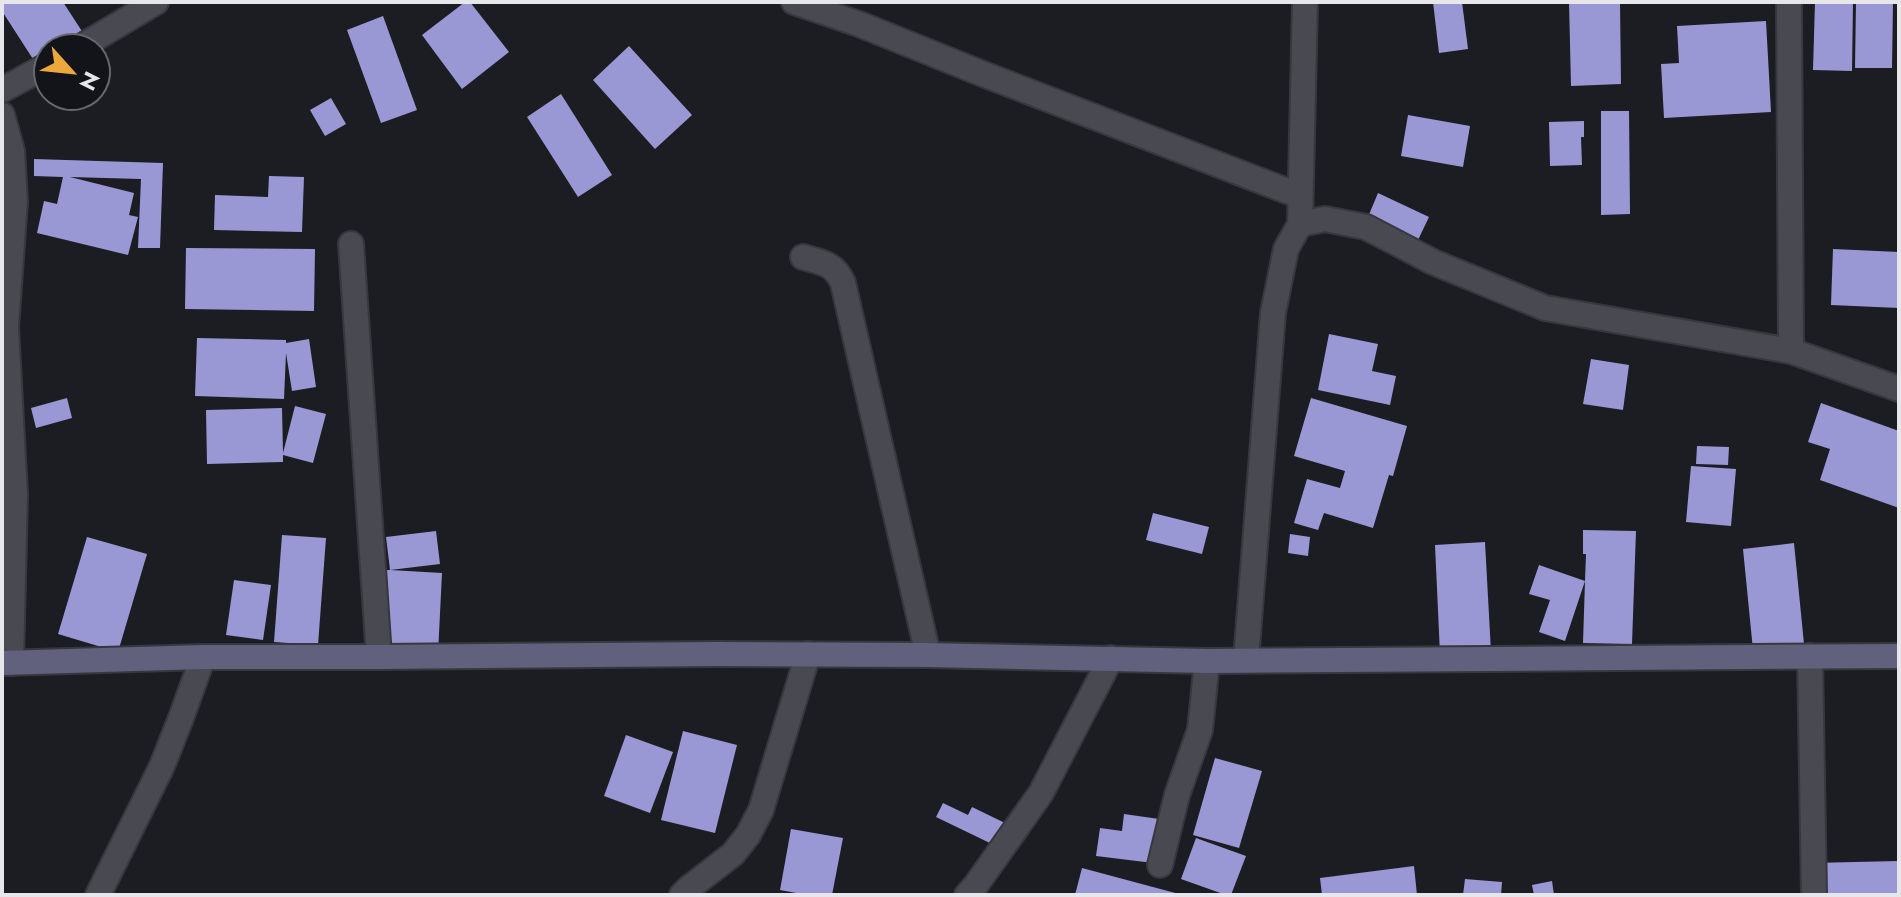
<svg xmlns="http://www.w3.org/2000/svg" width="1901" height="897" viewBox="0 0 1901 897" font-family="Jost,sans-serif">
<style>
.building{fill:#9998d5}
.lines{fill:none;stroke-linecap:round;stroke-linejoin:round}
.street-casing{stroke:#37373d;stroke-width:28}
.secondary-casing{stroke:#37373d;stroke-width:28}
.street{stroke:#494951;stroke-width:24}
.secondary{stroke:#61607d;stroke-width:24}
</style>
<rect width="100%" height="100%" fill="#1c1c23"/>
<g class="building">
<path d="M2,2H63L87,39L74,48H48V65L40,70L2,11Z"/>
<path d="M465,2H470L509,52L462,89L422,35Z"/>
<path d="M1433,2H1462L1468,49L1439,53Z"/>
<path d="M1569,2H1620L1621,84L1571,86Z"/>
<path d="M1815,2H1853L1852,71L1813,70Z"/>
<path d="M1856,2H1893L1892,68H1855Z"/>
<path d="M383,16L417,110L381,123L347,30Z"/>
<path d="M1766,21L1771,112L1664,118L1661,64L1679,63L1677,26Z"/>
<path d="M629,46L692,115L655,149L593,80Z"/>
<path d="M561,94L612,175L578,197L527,117Z"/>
<path d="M331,98L346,124L325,136L310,110Z"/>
<path d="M1601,111H1629L1630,214L1601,215Z"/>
<path d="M1408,115L1470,126L1463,167L1401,156Z"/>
<path d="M1584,121V137H1581L1582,165L1550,166L1549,122Z"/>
<path d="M34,159L163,163L160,248H138L141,179L70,177L134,193L129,215L138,217L128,255L37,233L44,201L57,204L63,177L34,176Z"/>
<path d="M269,176L304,177L302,232L214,230L215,195L268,197Z"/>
<path d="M1378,193L1429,217L1418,240L1368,217Z"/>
<path d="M186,248L315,249L314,311L185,309Z"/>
<path d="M1833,249L1899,252V308L1831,305Z"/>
<path d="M1329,334L1378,344L1372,371L1396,376L1390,405L1318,390Z"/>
<path d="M197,338L286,340V343L309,339L316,387L292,391L286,353L284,399L195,396Z"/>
<path d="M1591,359L1629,365L1623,410L1583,404Z"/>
<path d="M67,398L72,418L36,428L31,408Z"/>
<path d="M1311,398L1407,426L1393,476L1389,475L1373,528L1324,513L1318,530L1294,523L1307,479L1340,488L1345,471L1294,456Z"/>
<path d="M1821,403L1899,431V508L1820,480L1830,449L1808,442Z"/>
<path d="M295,406L326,414L313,463L283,455V462L207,464L206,410L282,408L283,453Z"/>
<path d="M1697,446L1729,447L1728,465L1696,464Z"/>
<path d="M1691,466L1736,469L1731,526L1686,522Z"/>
<path d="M1153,513L1209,527L1202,554L1146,540Z"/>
<path d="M1583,530L1636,531L1632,644L1583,643L1585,581L1565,641L1539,632L1550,600L1529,594L1539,565L1585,581L1586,554H1583Z"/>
<path d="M436,531L440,564L390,570L442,573L438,654L383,651L387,570H390L386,537Z"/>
<path d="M1290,534L1310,537L1308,556L1288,553Z"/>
<path d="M282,535L326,538L318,645L274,642Z"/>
<path d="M87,537L147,554L118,652L58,634Z"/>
<path d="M1485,542L1491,652L1440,654L1435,545Z"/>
<path d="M1794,543L1805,654L1754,660L1743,549Z"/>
<path d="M234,580L271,585L263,640L226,635Z"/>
<path d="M683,731L737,745L715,833L661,820Z"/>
<path d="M626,735L673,752L650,813L604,796Z"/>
<path d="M1215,758L1262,771L1239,848L1193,835Z"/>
<path d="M943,803L968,815L972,807L1005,823L994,845L936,817Z"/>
<path d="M1124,814L1159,819L1153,863L1096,856L1100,828L1122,831Z"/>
<path d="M791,829L843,838L832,895H807L780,890Z"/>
<path d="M1196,838L1246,856L1231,895H1226L1181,879Z"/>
<path d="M1899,861V895H1812L1811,863Z"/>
<path d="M1414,866L1417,895H1322L1320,878Z"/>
<path d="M1082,868L1179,894V895H1075Z"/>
<path d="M1465,879L1502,882L1501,895H1463Z"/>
<path d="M1552,881L1554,895H1534L1532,885Z"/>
</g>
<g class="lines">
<defs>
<g id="street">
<path d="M794,2L859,24L983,74L1300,196"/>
<path d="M1789,2L1791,351"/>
<path d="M79,48L156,2"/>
<path d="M2,90L48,65"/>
<path d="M2,115L12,151L15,201L6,327"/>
<path d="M1300,224L1325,219L1366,227L1433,262L1545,308L1791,351L1899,389"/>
<path d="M351,244L379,657"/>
<path d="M803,257C823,263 834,263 843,283L928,655"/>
<path d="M2,326L6,327L15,495L11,663"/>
<path d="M1810,656L1814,895"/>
<path d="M1246,660L1273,313L1286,249L1300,224L1305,2"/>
<path d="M1160,865L1177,795L1200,730L1207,661"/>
<path d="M98,895L162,766L181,718L203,657"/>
<path d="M682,895L689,888L733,854L748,835L761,810L808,654"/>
<path d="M967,895L976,885L1041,793L1111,658"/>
</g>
<path id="secondary" d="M2,663L203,657H379L716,654L928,655L1207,661L1899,656"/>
</defs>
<use href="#street" class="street-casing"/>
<use href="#secondary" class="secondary-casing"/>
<use href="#street" class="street"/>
<use href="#secondary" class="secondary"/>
</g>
<rect width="1901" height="897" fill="none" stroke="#e6e6eb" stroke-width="8"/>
<g transform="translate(72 72) rotate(117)"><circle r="38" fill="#13131a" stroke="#67676e" stroke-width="2"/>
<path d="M0-6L14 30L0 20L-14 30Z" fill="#eda83b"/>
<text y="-12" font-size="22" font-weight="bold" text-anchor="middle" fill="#e6e6eb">N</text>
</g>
</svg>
